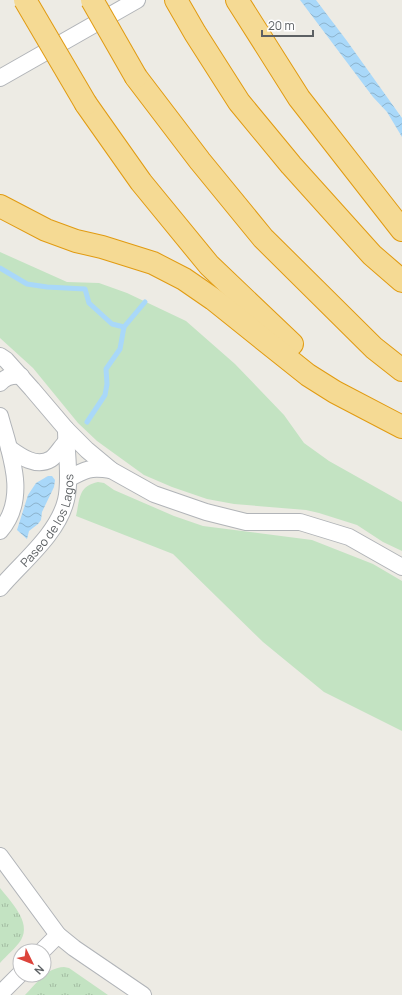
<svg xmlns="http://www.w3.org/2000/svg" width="402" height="995" viewBox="0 0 402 995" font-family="Manrope,sans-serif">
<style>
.grass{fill:url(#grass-tufts)}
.park{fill:#c3e3c2}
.water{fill:url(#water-waves)}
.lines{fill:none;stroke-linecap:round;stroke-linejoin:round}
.stream{stroke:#a9d8f9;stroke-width:5}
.minor-casing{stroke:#b1b4b8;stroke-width:18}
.motorway-casing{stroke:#e19b11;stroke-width:24}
.minor{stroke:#fff;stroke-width:16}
.motorway{stroke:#f5da94;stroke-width:22}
.motorway-bridge-casing{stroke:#e19b11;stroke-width:24;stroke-linecap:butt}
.motorway-bridge{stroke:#f5da94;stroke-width:22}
.labels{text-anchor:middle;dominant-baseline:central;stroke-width:3;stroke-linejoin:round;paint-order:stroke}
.street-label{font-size:12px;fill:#5c6063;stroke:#fff}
</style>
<defs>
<pattern id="grass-tufts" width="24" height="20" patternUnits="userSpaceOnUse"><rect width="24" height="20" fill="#c3e3c2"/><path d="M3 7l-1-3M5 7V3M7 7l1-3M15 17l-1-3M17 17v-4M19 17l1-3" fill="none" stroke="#a2bba1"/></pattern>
<pattern id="water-waves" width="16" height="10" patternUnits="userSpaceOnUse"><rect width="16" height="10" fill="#a9d8f9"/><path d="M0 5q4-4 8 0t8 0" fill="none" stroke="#8db3cd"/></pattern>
</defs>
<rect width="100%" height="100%" fill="#edebe4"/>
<g class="grass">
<path d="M0,888C10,901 32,922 21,940C16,948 7,955 0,963Z"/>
<path d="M64,967L69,968L108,995H25C37,983 46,968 64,967Z"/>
</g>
<g class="park">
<path d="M0,252L67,282L99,283L127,293L186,321L235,364L284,415L304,443L329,461L402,502V551L383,542L357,525L319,513L306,510L234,504L207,499L172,487L144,475L97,441L78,423L33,368L0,338Z"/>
<path d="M98,482L104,483L114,490L174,516L203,526L312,540L373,564L402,581V731L324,692L263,642L173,554L76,516C80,499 78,486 98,482Z"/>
</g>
<g class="water">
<path d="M300,0H316L347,41L402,118V137L387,112L373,97Z"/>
<path d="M48,476H52L55,480L54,487L42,512L41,520L38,524L29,531L27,539L17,530L28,495L36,483Z"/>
</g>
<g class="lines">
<g class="stream">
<path d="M0,268L27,284L47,287L85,289L89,303L112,324L124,327L120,349L106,369L107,384L105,395L87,422"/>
<path d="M124,327L145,302"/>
</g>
<defs>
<g id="minor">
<path d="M0,78L137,0"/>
<path d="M0,356L6,360L32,389L66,429L87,450L111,470L154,494L206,512L246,522H300L349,537L402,567"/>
<path d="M0,383C6,376 13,375 21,376"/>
<path d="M0,416C10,453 29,498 0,531"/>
<path d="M9,448C20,456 36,468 51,459C56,456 61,447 66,442"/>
<path d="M68,479C86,469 90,467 111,470"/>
<path id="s1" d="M0,588C22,562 58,534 66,500C71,480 66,451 66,429"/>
<path d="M0,856L58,935L74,948L143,995"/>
<path d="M42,951L58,935"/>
<path d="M0,994L20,974"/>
</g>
<g id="motorway">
<path d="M176,0L195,33L239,102L291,165L372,255L402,281"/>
<path d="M237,0L299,98L402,230"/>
<path d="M136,77L200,161L263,238L374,348L402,370"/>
<path d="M86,104L141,182L209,265L292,344"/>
<path d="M0,206L46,230L76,241L102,247L153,263L184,279L213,299L308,375L335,392L402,427"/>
</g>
</defs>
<use href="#minor" class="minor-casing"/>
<use href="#motorway" class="motorway-casing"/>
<use href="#minor" class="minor"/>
<use href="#motorway" class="motorway"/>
<defs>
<g id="motorway-bridge">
<path d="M25,0L86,104"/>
<path d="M92,0L136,77"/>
</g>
</defs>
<use href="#motorway-bridge" class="motorway-bridge-casing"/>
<use href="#motorway-bridge" class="motorway-bridge"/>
</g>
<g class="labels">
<g class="street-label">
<text stroke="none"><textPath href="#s1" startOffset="85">Paseo de los Lagos</textPath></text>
</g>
</g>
<g transform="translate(32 963) rotate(133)"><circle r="19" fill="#ffffff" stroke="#bebfc1"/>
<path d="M0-3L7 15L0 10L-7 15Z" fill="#dc443b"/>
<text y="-6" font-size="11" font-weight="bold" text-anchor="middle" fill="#5c6063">N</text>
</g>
<path d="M262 30v6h51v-6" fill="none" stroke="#5c6063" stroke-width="2"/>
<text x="268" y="30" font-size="12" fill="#5c6063" stroke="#ffffff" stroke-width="3" paint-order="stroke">20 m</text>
</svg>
